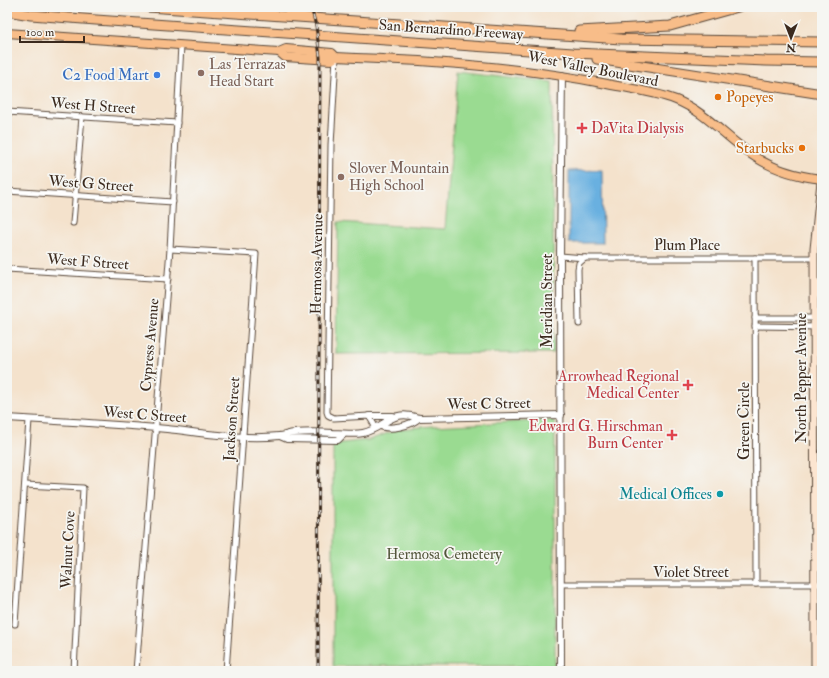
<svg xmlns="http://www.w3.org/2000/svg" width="829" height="678" viewBox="0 0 829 678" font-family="'IM FELL Double Pica',serif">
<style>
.green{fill:#9adb91;stroke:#6a8258}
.water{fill:#69b0e0;stroke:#526d7f}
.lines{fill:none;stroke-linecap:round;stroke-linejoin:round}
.minor-casing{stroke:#574638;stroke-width:7}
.tertiary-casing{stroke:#574638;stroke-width:8}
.secondary-casing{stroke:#574638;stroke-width:9}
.primary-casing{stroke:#574638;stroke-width:10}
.motorway-casing{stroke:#574638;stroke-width:11}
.minor{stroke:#fff;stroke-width:5}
.tertiary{stroke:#fff;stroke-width:6}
.secondary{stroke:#fce5d0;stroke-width:7}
.primary{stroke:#f8bd89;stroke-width:8}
.motorway{stroke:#f8bd89;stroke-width:9}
.rail-casing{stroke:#3b2a1e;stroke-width:3}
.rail{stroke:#f6f6f2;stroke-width:1.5;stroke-dasharray:4.5;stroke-linecap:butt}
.education-dot{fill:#8d6e63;stroke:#f6f6f2;stroke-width:1.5}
.shop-dot{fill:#3f7fe0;stroke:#f6f6f2;stroke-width:1.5}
.food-dot{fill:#e8710a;stroke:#f6f6f2;stroke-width:1.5}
.health-dot{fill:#e0444e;stroke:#f6f6f2;stroke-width:1.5}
.culture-dot{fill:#0f9aa8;stroke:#f6f6f2;stroke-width:1.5}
.labels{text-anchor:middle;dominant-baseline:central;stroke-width:3.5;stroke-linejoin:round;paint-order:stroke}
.street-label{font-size:15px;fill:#3b2a1e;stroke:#f6f6f2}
.education-label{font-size:15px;fill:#785e54;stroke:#f6f6f2;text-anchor:start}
.shop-label{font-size:15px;fill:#366cbe;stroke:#f6f6f2;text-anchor:end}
.food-label{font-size:15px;fill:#c56008;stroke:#f6f6f2;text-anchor:start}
.health-label{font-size:15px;fill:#be3a42;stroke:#f6f6f2;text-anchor:end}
.culture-label{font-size:15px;fill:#0d838f;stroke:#f6f6f2;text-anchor:end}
.park-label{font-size:15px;fill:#53563b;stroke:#f6f6f2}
</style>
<rect width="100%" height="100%" fill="#f6f6f2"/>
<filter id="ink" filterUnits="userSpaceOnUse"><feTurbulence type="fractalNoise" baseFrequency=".025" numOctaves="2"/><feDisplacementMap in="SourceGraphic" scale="8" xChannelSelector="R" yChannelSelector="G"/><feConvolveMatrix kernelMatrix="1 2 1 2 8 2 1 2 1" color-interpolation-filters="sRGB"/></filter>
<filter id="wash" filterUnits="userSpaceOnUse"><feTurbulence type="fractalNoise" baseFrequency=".012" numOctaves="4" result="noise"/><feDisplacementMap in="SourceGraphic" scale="16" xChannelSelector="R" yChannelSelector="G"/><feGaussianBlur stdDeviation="0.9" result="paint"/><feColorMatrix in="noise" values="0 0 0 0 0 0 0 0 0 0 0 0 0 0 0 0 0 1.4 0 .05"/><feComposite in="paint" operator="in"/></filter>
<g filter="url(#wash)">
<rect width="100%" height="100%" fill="#f4e2cc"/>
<g class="green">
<path d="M458,71L552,82L554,353L336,354L338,222L445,229Z"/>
<path d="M553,420L555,423V666H333V444L369,440L399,429L433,426Z"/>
</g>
<path class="water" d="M602,170L603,243H569V171Z"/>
</g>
<g filter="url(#ink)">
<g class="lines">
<defs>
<g id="minor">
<path d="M336,57L331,145L327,412L328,415L334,418L369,416L376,428"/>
<path d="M7,112L177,123"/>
<path d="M7,191L173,202"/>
<path d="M73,223L82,117"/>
<path d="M170,249L256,254L226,671"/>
<path d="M560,256L585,258H814"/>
<path d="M755,258L756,584"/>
<path d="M7,269L168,279"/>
<path d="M755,318H822"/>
<path d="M579,324L578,269L579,263L585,258"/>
<path d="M755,326L822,327"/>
<path d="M25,485L83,488L74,671"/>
<path d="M561,584H822"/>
<path d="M15,624L29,420"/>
<path d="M136,671L170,249L181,45"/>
</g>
<g id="tertiary">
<path d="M369,416H393"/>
<path d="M7,418C60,421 114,424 167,429C204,433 243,440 279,436C284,436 289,433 294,433C307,432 321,432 333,433C344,433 353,435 363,433C386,428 390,408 419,418L561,415"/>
<path d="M380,426C391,430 410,426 419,418"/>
<path d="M280,436L287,439L338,440L343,435"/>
<path d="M561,671L560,256L562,75"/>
</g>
<g id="secondary">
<path d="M816,283L822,300"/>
<path d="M820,671L815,665L814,249L822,172"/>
</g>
<g id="primary">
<path d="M7,33L279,52L286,49L332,53L336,57"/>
<path d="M279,52L285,57L331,60L336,57L356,58C439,61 521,67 602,83C626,88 653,91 676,100C703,111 721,132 744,149C766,167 794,176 822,179"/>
</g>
<g id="motorway">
<path d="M148,7L621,39L822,42"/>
<path d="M7,11L31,15L96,20L573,53L766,61L822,62"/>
<path d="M579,31L670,26L738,7"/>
<path d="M597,59L822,94"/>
</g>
</defs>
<use href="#minor" class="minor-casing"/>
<use href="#tertiary" class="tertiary-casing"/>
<use href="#secondary" class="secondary-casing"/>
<use href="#primary" class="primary-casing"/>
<use href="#motorway" class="motorway-casing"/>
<use href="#minor" class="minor"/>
<use href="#tertiary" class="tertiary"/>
<use href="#secondary" class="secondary"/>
<use href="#primary" class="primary"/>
<use href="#motorway" class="motorway"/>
<defs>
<path id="rail" d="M311,7L316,26L320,57L318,671"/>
</defs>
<use href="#rail" class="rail-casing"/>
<use href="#rail" class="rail"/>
</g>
</g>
<g class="education-dot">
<circle cx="201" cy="73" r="4"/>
<circle cx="341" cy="177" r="4"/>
</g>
<circle class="shop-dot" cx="157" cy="75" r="4"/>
<g class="food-dot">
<circle cx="718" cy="97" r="4"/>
<circle cx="802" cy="148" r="4"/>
</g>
<g class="health-dot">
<path d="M580 122h4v4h4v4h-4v4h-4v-4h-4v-4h4z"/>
<path d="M686 379h4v4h4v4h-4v4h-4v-4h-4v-4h4z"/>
<path d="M670 429h4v4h4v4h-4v4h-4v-4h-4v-4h4z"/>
</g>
<circle class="culture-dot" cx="720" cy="494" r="4"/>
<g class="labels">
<g class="street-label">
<text transform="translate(451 30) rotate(4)">San Bernardino Freeway</text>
<text transform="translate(593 69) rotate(11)">West Valley Boulevard</text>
<text transform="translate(93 106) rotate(4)">West H Street</text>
<text transform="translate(91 184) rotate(4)">West G Street</text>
<text x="687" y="245">Plum Place</text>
<text transform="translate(88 262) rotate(4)">West F Street</text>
<text transform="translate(317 264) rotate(-89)">Hermosa Avenue</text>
<text transform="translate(547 301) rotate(-90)">Meridian Street</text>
<text transform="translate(150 345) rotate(-85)">Cypress Avenue</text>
<text transform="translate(801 378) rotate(-90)">North Pepper Avenue</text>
<text transform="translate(489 404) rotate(-1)">West C Street</text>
<text transform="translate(145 415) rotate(4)">West C Street</text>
<text transform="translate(232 419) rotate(-86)">Jackson Street</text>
<text transform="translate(744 421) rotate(-90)">Green Circle</text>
<text transform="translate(68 550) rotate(-87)">Walnut Cove</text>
<text x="691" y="572">Violet Street</text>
</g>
<g class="education-label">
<text x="209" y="64">Las Terrazas<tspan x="209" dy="17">Head Start</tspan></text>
<text x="349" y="168">Slover Mountain<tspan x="349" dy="17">High School</tspan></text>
</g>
<g class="shop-label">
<text x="149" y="75">C2 Food Mart</text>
</g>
<g class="food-label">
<text x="726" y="97">Popeyes</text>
<text x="794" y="148" text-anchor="end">Starbucks</text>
</g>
<g class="health-label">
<text x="591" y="128" text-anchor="start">DaVita Dialysis</text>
<text x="679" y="376">Arrowhead Regional<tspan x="679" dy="17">Medical Center</tspan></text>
<text x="663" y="426">Edward G. Hirschman<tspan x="663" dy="17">Burn Center</tspan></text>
</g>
<g class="culture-label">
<text x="712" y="494">Medical Offices</text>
</g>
<g class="park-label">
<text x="444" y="554">Hermosa Cemetery</text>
</g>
</g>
<rect width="829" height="678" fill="none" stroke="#f6f6f2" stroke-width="24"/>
<g transform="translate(791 38) rotate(180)" stroke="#f6f6f2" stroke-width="3" paint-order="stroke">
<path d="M0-3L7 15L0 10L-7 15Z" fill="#3b2a1e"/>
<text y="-6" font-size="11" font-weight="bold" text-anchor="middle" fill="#3b2a1e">N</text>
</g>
<path d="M20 36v6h64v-6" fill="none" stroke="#3b2a1e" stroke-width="2"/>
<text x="26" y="36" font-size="12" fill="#3b2a1e" stroke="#f6f6f2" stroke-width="3" paint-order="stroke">100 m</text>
</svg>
